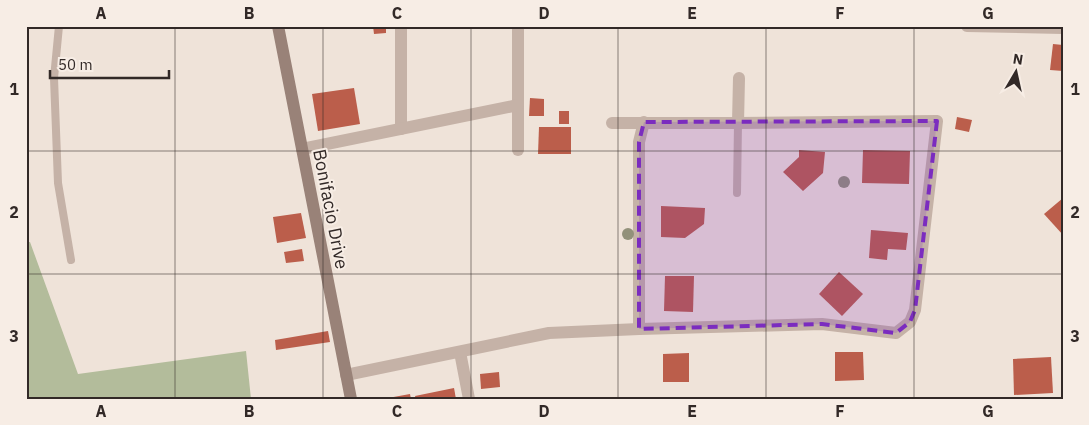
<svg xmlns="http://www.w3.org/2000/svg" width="1089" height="425" viewBox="0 0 1089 425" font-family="'IBM Plex Sans',sans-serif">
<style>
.green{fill:#b3bc9b}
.building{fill:#bb5e4b}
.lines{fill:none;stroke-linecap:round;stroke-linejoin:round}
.lane{stroke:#c5b2a7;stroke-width:8}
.street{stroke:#c5b2a7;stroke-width:12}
.secondary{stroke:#998278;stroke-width:12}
.tree{fill:#92917a}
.marked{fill:#7b2cbf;fill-opacity:0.2;stroke:#7b2cbf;stroke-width:4;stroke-dasharray:10 6;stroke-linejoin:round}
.grid{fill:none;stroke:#322927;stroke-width:1;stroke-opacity:0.55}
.labels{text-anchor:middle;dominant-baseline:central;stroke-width:4;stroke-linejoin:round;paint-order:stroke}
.street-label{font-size:18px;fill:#322927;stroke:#f7ede5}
.neatline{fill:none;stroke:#322927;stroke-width:2}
.grid-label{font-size:16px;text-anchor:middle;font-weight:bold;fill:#322927}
</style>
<rect width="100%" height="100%" fill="#efe3d9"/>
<path class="green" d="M26,242H30L78,374L246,351L251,399H26Z"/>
<g class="building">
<path d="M373,26H386V33L374,34Z"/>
<path d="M1053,44L1063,45V71L1050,70Z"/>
<path d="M354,88L360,124L318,131L312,94Z"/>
<path d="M530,98L544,99V116H529Z"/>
<rect x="559" y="111" width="10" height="13"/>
<path d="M957,117L972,120L969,132L955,129Z"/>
<path d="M539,127H571V154H538Z"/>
<path d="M799,150L825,152L823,173L803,191L783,172L799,157Z"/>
<path d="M863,150L910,151L909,184L862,183Z"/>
<path d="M1063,198V235L1044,214Z"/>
<path d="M661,206L705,208L704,224L685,238L661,237Z"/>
<path d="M301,213L306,238L277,243L273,217Z"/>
<path d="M871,230L908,233L906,250L888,249L887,260L869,258Z"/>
<path d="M302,249L304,261L286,263L284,252Z"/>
<path d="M839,272L863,294L842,316L819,294Z"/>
<path d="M665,276H694L693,312L664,311Z"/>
<path d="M328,331L330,342L276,350L275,340Z"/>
<path d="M835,352H863L864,380L835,381Z"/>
<path d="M689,353V382H663V354Z"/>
<path d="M1051,357L1053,393L1014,395L1013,359Z"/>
<path d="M499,372L500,387L481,389L480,374Z"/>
<path d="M454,388L456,399H416L415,396Z"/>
<path d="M410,394L411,399H388V398Z"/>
</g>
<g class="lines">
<g class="lane">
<path d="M59,26L54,78L58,183L71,260"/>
<path d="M737,193L738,123"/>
</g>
<g class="street">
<path d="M518,26V150"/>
<path d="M967,26L1063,28"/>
<path d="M738,123L739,78"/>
<path d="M401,129V26"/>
<path d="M302,149L518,105"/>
<path d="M639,329V142L644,122"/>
<path d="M460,352L469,399"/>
<path d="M346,375L549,333L639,329L822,324L896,333L910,322L915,310L937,121L738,123H612"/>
</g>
<path class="secondary" d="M278,26L351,399"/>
</g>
<g class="tree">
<circle cx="844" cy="182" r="6"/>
<circle cx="628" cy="234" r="6"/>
</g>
<path class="marked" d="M937,121L915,310L910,322L896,333L822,324L639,329V142L644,122Z"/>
<path class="grid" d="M175,26V399M323,26V399M471,26V399M618,26V399M766,26V399M914,26V399M26,151H1063M26,274H1063"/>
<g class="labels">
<g class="street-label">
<text transform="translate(331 209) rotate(79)">Bonifacio Drive</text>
</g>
</g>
<rect width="1089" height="425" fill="none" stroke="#f7ede5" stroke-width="55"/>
<g transform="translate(1016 72) rotate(9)" stroke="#f7ede5" stroke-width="4" paint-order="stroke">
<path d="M0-4L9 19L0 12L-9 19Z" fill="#322927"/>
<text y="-8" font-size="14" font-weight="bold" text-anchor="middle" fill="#322927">N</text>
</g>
<path d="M50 70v8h119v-8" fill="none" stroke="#322927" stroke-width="2.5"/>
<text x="58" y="70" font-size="15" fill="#322927" stroke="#f7ede5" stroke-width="4" paint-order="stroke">50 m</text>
<rect x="28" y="28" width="1034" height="370" class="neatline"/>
<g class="grid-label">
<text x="101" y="19">A</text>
<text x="249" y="19">B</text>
<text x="397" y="19">C</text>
<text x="544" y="19">D</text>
<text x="692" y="19">E</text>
<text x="840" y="19">F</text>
<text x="988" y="19">G</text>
<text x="14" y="95">1</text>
<text x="1075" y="95">1</text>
<text x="14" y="218">2</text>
<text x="1075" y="218">2</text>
<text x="14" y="342">3</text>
<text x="1075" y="342">3</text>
<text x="101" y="417">A</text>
<text x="249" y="417">B</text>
<text x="397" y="417">C</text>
<text x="544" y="417">D</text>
<text x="692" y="417">E</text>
<text x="840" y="417">F</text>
<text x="988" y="417">G</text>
</g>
</svg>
